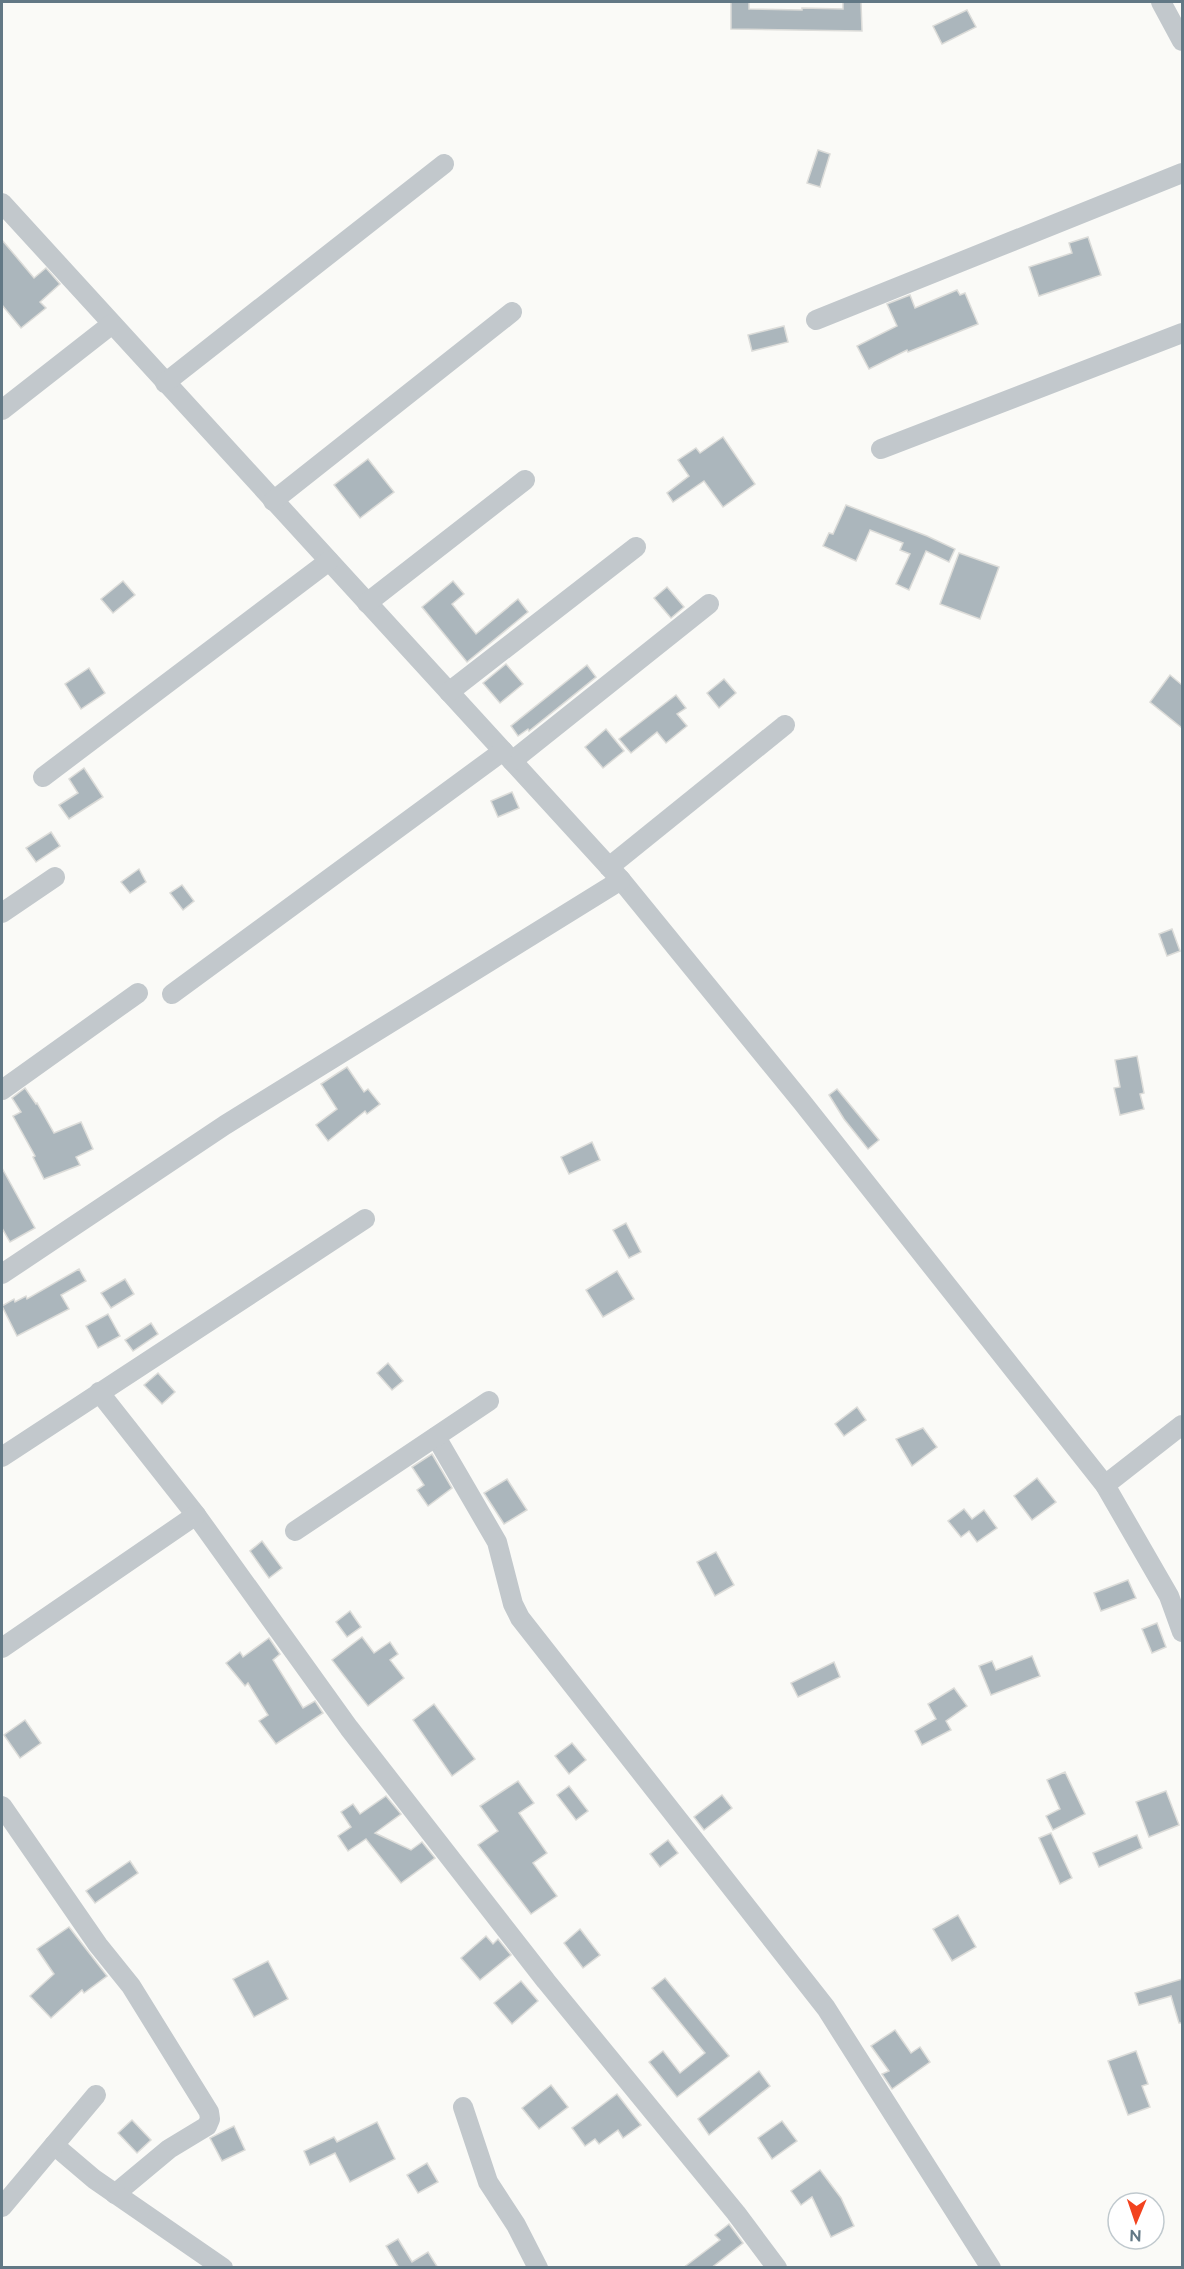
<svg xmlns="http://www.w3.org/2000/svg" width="1184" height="2269" viewBox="0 0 1184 2269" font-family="Raleway,sans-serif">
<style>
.building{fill:#abb6bc;stroke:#dcdcd9;stroke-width:1.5}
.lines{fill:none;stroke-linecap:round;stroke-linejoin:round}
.street{stroke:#c2c8cc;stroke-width:20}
</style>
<rect width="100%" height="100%" fill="#fafaf7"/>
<g class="building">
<path d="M731,2H749V9L802,10V8L843,9V2H861L862,31L731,29Z"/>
<path d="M967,10L976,27L942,44L933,26Z"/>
<path d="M818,150L830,154L820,187L807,183Z"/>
<path d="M1088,237L1101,275L1039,296L1029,267L1072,253L1069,243Z"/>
<path d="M2,240L34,278L46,268L60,284L40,302L46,308L21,328L2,305Z"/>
<path d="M957,290L960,295L965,293L978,324L908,352L907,350L869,369L857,346L897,326L887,304L910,295L915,308Z"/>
<path d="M784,326L788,342L752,351L748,335Z"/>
<path d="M723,437L755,484L723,507L704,481L673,502L667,493L689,476L678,460L696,448L700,453Z"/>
<path d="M368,459L394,492L360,518L334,485Z"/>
<path d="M846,505L927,536L955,549L949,562L926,551L909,590L896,584L910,554L900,550L903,543L870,530L856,561L823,546L829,533L833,534Z"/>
<path d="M959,553L999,567L980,619L940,604Z"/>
<path d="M123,581L135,595L113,613L101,599Z"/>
<path d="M453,581L464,594L452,604L476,634L518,599L528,612L467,662L422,607Z"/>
<path d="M667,587L684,607L671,618L654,598Z"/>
<path d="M506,664L523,684L500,703L483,683Z"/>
<path d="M587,665L596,677L529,731L528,729L518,736L511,726Z"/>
<path d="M89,668L105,693L81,709L65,684Z"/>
<path d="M1170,675L1182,685V728L1150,702Z"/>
<path d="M724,679L736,693L719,708L707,693Z"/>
<path d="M676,695L686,708L677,714L687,726L666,743L657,732L631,753L619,739Z"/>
<path d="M606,729L624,751L603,768L585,747Z"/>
<path d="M84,768L103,797L69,819L59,805L78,793L69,779Z"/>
<path d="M512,792L519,808L498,817L491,801Z"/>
<path d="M51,832L60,846L36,862L26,848Z"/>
<path d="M139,869L146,882L130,893L121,882Z"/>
<path d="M182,885L194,901L183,910L170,893Z"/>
<path d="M1172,929L1180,951L1167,956L1159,934Z"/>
<path d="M1137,1056L1144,1093L1140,1094L1144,1109L1120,1115L1114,1088L1120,1087L1115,1060Z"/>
<path d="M347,1067L364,1092L368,1089L380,1104L367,1114L365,1111L328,1141L316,1125L337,1109L321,1084Z"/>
<path d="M25,1088L36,1104L37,1103L54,1133L81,1122L93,1149L76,1157L80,1165L44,1179L33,1157L35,1156L13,1116L21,1112L12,1098Z"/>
<path d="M837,1089L879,1140L868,1149L844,1119L829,1095Z"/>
<path d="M592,1142L600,1160L569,1174L561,1157Z"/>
<path d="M2,1168L35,1228L10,1242L2,1228Z"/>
<path d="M626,1223L641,1252L629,1258L613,1230Z"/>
<path d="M79,1269L86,1281L61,1295L69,1309L17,1336L2,1306L14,1299L15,1302L26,1296L27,1299Z"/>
<path d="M617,1271L634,1299L603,1317L586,1290Z"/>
<path d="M125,1279L134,1294L111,1308L101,1293Z"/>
<path d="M108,1314L120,1336L98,1348L86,1326Z"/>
<path d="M151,1323L158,1334L133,1351L125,1340Z"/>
<path d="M388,1363L403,1381L392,1390L377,1373Z"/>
<path d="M158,1373L175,1392L162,1404L144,1385Z"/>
<path d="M857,1407L866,1420L844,1436L835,1424Z"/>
<path d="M923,1428L937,1447L912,1466L896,1439Z"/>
<path d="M432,1454L452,1488L428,1506L417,1490L424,1485L412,1467Z"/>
<path d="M1037,1478L1056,1502L1032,1520L1014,1496Z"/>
<path d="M507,1479L527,1510L504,1524L484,1493Z"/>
<path d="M964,1509L972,1519L984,1510L997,1528L977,1542L969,1531L961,1537L948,1521Z"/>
<path d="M262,1541L282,1568L269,1578L250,1551Z"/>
<path d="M716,1552L734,1585L715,1596L697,1562Z"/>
<path d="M1128,1580L1136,1598L1101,1611L1094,1593Z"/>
<path d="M350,1611L361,1627L347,1637L336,1622Z"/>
<path d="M1157,1623L1166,1647L1152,1653L1142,1629Z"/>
<path d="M362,1637L374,1653L390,1642L398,1654L390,1660L404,1678L368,1706L332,1660Z"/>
<path d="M269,1638L280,1654L273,1660L303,1708L315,1701L323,1713L276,1744L259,1721L268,1715L248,1683L245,1686L226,1663L240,1652L243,1657Z"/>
<path d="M1032,1656L1040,1676L991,1695L979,1666L992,1661L996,1670Z"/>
<path d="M834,1662L840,1677L798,1697L791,1683Z"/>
<path d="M954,1688L967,1706L946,1721L951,1730L922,1745L915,1731L936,1719L928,1704Z"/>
<path d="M434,1704L475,1759L452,1776L413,1720Z"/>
<path d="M25,1720L41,1743L20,1758L4,1735Z"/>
<path d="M572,1743L586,1760L569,1774L555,1756Z"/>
<path d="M1065,1772L1085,1814L1053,1830L1046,1816L1060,1809L1047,1780Z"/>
<path d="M518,1781L534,1803L519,1813L547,1853L533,1863L557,1896L531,1914L478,1845L498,1831L480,1806Z"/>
<path d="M569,1786L588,1811L576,1820L557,1795Z"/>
<path d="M1166,1791L1179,1825L1149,1837L1136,1802Z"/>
<path d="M722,1795L732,1808L704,1830L694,1817Z"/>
<path d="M386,1796L401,1814L375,1833L411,1850L422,1842L435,1858L401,1883L366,1839L348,1851L338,1836L351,1827L341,1812L353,1804L360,1814Z"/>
<path d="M1051,1833L1072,1878L1060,1884L1039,1838Z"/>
<path d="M1137,1835L1142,1848L1099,1867L1093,1853Z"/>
<path d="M668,1840L678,1853L660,1867L650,1854Z"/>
<path d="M130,1861L138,1873L95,1903L86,1891Z"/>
<path d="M958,1915L976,1947L952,1961L933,1929Z"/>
<path d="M69,1927L107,1976L84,1993L82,1990L51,2018L30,1996L54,1974L37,1949Z"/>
<path d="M580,1929L600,1955L583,1968L564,1943Z"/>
<path d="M486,1936L493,1944L498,1939L511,1955L480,1980L461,1958Z"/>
<path d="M268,1961L288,1999L254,2017L233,1979Z"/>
<path d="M665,1978L729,2056L677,2097L649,2062L663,2051L680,2073L705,2053L652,1988Z"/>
<path d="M1182,1979V2023H1179L1171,1996L1139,2005L1135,1993Z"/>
<path d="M521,1981L538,2001L512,2024L494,2003Z"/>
<path d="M895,2030L911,2053L920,2047L930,2062L892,2089L882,2074L889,2071L871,2046Z"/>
<path d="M1136,2051L1148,2084L1142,2086L1150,2107L1128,2115L1108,2061Z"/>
<path d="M759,2071L770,2086L709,2135L698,2119Z"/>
<path d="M551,2085L568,2107L539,2129L522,2108Z"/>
<path d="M617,2094L641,2125L623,2138L618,2130L599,2144L595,2139L585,2146L572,2128Z"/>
<path d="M132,2120L151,2140L137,2153L118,2133Z"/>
<path d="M782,2121L797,2141L772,2159L758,2138Z"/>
<path d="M377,2122L395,2159L350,2182L335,2153L310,2165L304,2151L334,2137L337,2142Z"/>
<path d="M234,2126L245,2150L222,2161L210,2138Z"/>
<path d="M427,2163L438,2182L418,2193L407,2175Z"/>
<path d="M820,2170L841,2198L854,2226L831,2237L812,2197L801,2205L791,2191Z"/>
<path d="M729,2224L743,2243L711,2268H683L720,2240L715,2235Z"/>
<path d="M398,2239L412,2262L428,2252L438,2268H399L386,2246Z"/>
</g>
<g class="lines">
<g class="street">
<path d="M1161,2L1182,41"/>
<path d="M2,203L621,880L802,1102L1105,1485L1169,1596L1182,1632"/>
<path d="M816,320L1182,173"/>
<path d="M165,383L444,164"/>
<path d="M2,410L112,324"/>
<path d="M881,449L1182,333"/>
<path d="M273,501L512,312"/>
<path d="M367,603L525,480"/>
<path d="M449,692L636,547"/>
<path d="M512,761L709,604"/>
<path d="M43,777L329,561"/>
<path d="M609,867L785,725"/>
<path d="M2,913L55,877"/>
<path d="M172,994L503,751"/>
<path d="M2,1090L138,993"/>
<path d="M2,1274L225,1125L621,880"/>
<path d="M99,1392L196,1515L349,1728L546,1981L736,2213L777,2268"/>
<path d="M436,1437L497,1542L513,1604L520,1618L826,2008L991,2268"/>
<path d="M2,1457L365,1219"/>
<path d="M1105,1485L1182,1425"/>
<path d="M295,1531L489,1401"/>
<path d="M2,1648L196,1515"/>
<path d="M2,1806L98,1945L131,1986L209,2112L210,2119L207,2126L169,2149L115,2194"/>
<path d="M463,2107L488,2182L516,2225L538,2268"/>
<path d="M54,2145L94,2179L223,2268"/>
<path d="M2,2207L96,2095"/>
</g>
</g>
<rect width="1184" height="2269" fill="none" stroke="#627885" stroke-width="6"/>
<g transform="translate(1136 2221) rotate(182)"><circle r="28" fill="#ffffff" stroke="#c0c9ce" stroke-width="1.5"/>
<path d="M0-4.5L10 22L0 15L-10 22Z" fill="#f2431f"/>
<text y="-9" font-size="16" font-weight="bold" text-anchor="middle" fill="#627885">N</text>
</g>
</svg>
